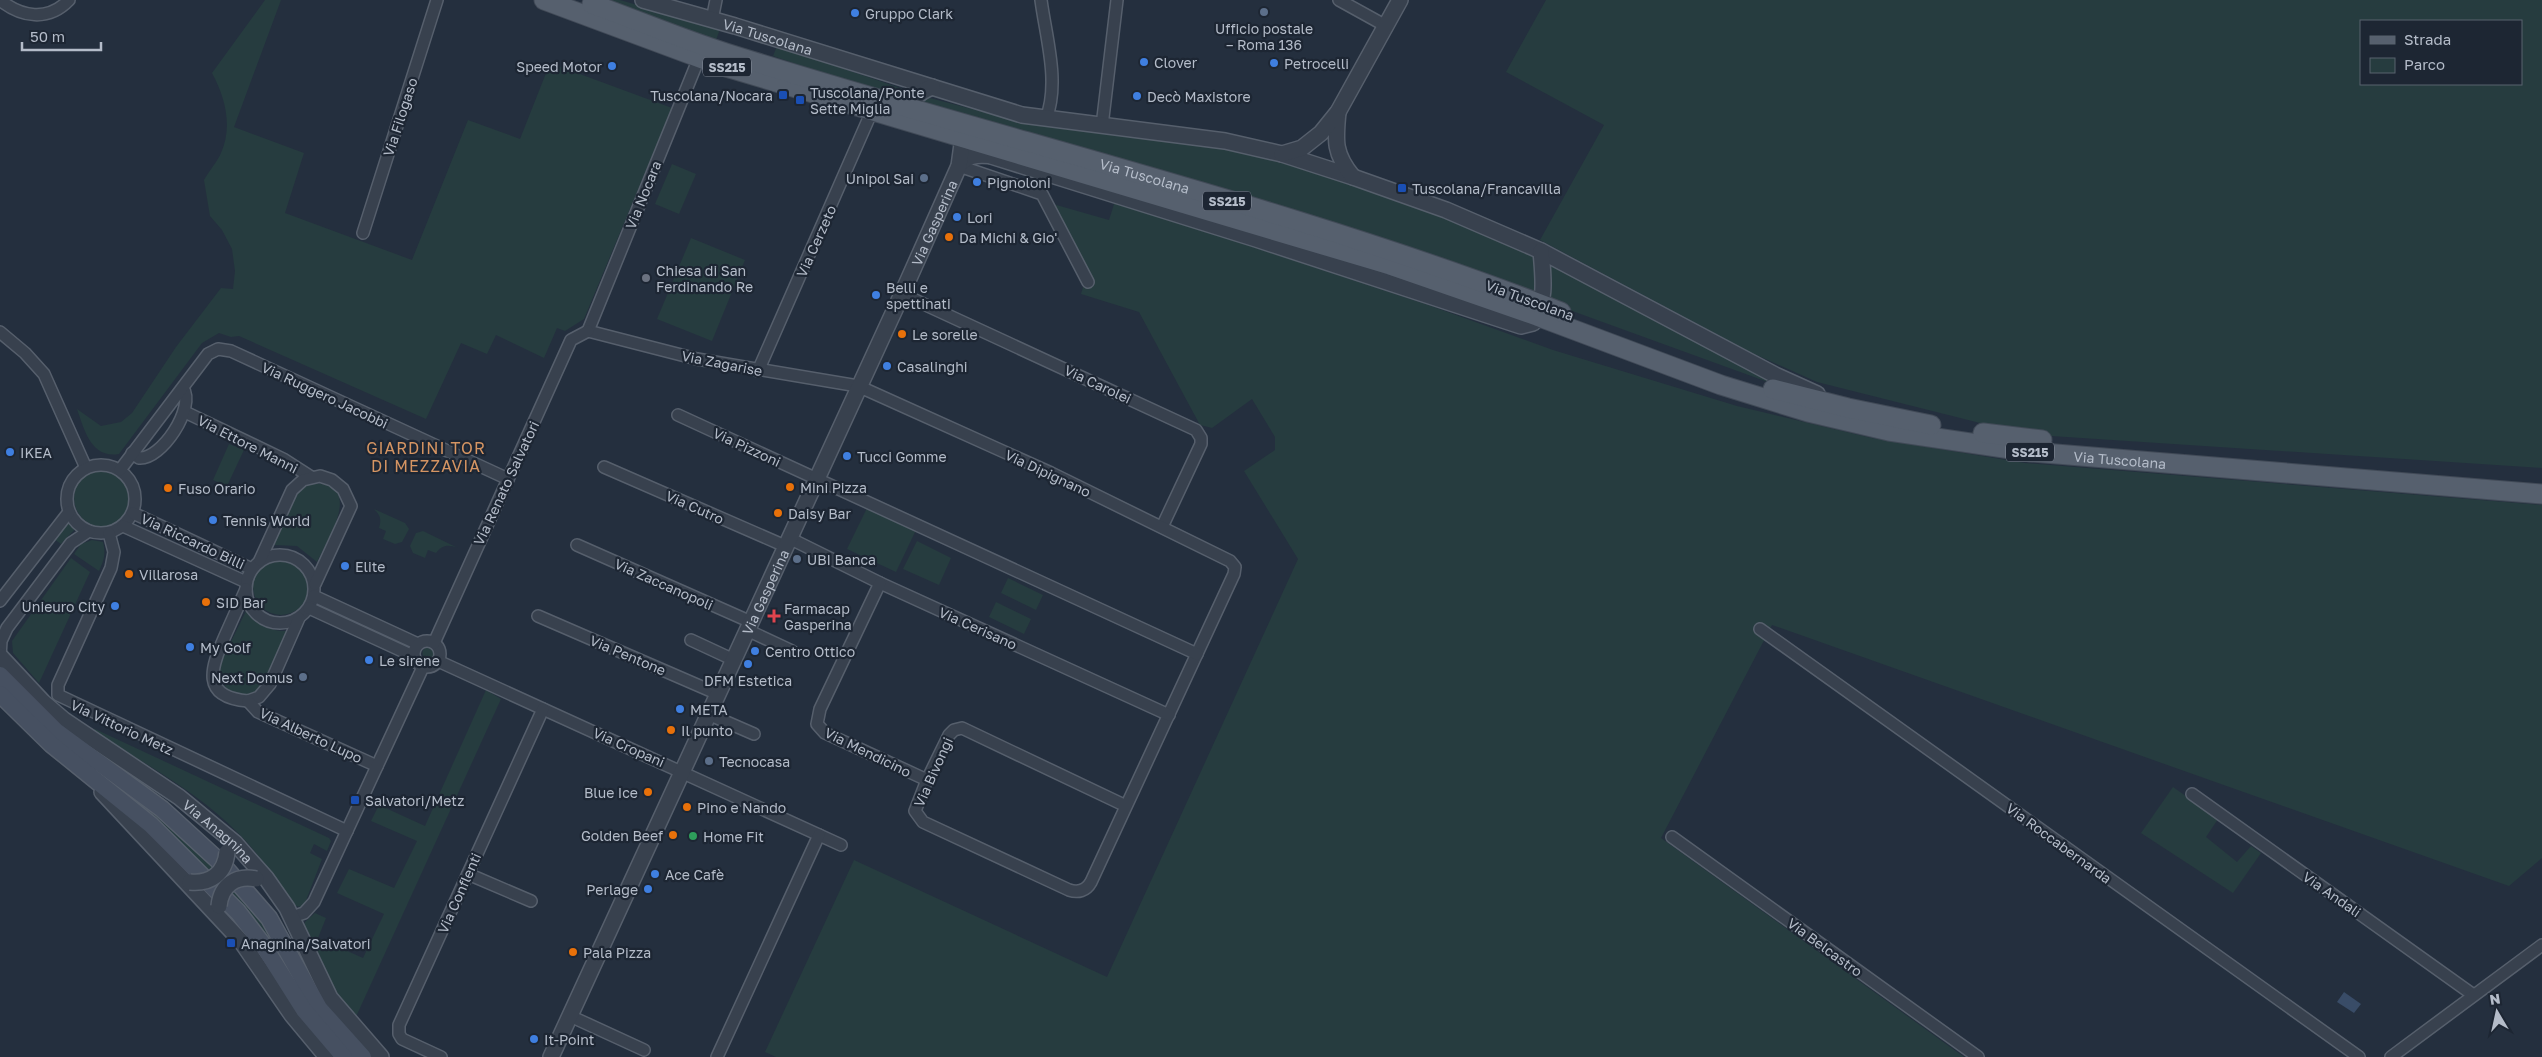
<svg xmlns="http://www.w3.org/2000/svg" width="2542" height="1057" viewBox="0 0 2542 1057" font-family="'Golos Text',sans-serif">
<style>
.green{fill:#263c3f;fill-rule:evenodd}
.water{fill:#394c67}
.lines{fill:none;stroke-linecap:round;stroke-linejoin:round}
.minor-casing{stroke:#565f6c;stroke-width:14}
.tertiary-casing{stroke:#565f6c;stroke-width:18}
.secondary-casing{stroke:#565f6c;stroke-width:19}
.primary-casing{stroke:#414a57;stroke-width:21}
.minor{stroke:#38414e;stroke-width:11}
.tertiary{stroke:#38414e;stroke-width:15}
.secondary{stroke:#465061;stroke-width:16}
.primary{stroke:#56606e;stroke-width:19}
.tertiary-bridge-casing{stroke:#565f6c;stroke-width:18;stroke-linecap:butt}
.tertiary-bridge{stroke:#38414e;stroke-width:15}
.service-dot{fill:#5c6f8a;stroke:#1d2633;stroke-width:2}
.shop-dot{fill:#3f7fe0;stroke:#1d2633;stroke-width:2}
.transit-dot{fill:#1a4fb4;stroke:#1d2633;stroke-width:2}
.food-dot{fill:#e8710a;stroke:#1d2633;stroke-width:2}
.worship-dot{fill:#6b7280;stroke:#1d2633;stroke-width:2}
.health-dot{fill:#e0444e;stroke:#1d2633;stroke-width:2}
.leisure-dot{fill:#2e9e5b;stroke:#1d2633;stroke-width:2}
.labels{text-anchor:middle;dominant-baseline:central;stroke-width:4.5;stroke-linejoin:round;paint-order:stroke}
.shield{fill:#1d2633;stroke:#878f9c;stroke-width:1}
.shield-label{font-size:12px;font-weight:bold;fill:#b4bcc9}
.poi-label{font-size:14px;fill:#b4bcc9;stroke:#1d2633;text-anchor:start}
.street-label{font-size:14px;fill:#b4bcc9;stroke:#1d2633}
.quarter-label{font-size:16px;letter-spacing:1px;fill:#d59563;stroke:#1d2633}
</style>
<rect width="100%" height="100%" fill="#242f3e"/>
<g class="green">
<path d="M265,0H281L234,127L304,153L285,213L412,260L468,120L520,139L550,63L672,108L584,319L565,331L557,328L544,358L496,335L487,354L461,343L426,419L239,336L231,337L219,333L202,343L119,454C91,459 84,429 77,409L101,426L121,422L132,413L176,347L221,288L233,289L235,271L232,249L222,230L210,216L204,180C209,171 217,162 221,153C233,126 225,97 212,73Z"/>
<path d="M596,0H620L720,29L715,43Z"/>
<path d="M1546,0H2542V468L2036,435L1996,427L1817,382L1750,352L1540,240L1604,125L1506,72ZM2361,21H2521V84H2361Z"/>
<path d="M777,46L903,89L899,99L773,56Z"/>
<path d="M926,97L1018,121L1243,150L1320,171L1457,222L1531,254L1535,260L1537,289L1533,292L918,105Z"/>
<path d="M672,164L696,174L679,214L655,204Z"/>
<path d="M1115,201L1431,306L1553,350L1737,406L1872,438L2025,463L2542,505V858L2509,886L1772,625L1661,838L1964,1057H776L765,1052L854,860L1107,977L1298,559L1244,471L1275,450V437L1252,399L1212,428L1200,425L1139,312L1081,294L1087,274L1053,204L1109,220Z"/>
<path d="M691,238L745,260L712,341L657,319Z"/>
<path d="M1549,262L1771,381H1765L1553,304L1550,299Z"/>
<path d="M229,444L244,450L227,486L213,480Z"/>
<circle cx="103" cy="498" r="29"/>
<path d="M309,484C366,480 329,537 317,562L297,546L274,545L297,493Z"/>
<path d="M867,508L916,530L896,572L847,549Z"/>
<path d="M374,509L405,523L409,529L402,542L395,544L383,539L386,531L379,528C382,519 380,515 374,509Z"/>
<path d="M69,521L76,528L61,544L54,539Z"/>
<path d="M423,531L458,548C448,544 442,545 436,553L428,550L425,558L413,553L410,546L416,533Z"/>
<path d="M92,540L103,542C106,554 104,560 99,571L74,554L81,544Z"/>
<path d="M917,541L951,558L939,585L903,569Z"/>
<path d="M71,558L90,572L39,683L13,653L12,641Z"/>
<circle cx="281" cy="587" r="28"/>
<path d="M1008,578L1043,595L1036,610L1001,593Z"/>
<path d="M996,602L1031,619L1024,634L989,617Z"/>
<path d="M246,611C257,626 272,632 290,631L261,692L242,698C226,690 217,683 220,664Z"/>
<circle cx="428" cy="653" r="5.5"/>
<path d="M486,690L501,699L355,1019L332,988L304,927L305,922L315,913L326,918L318,938L363,958L384,914L337,893L349,869L394,888L417,841L371,821L379,805L425,826Z"/>
<path d="M95,729L329,838L331,841L327,851L314,844L310,853L322,859L305,903L301,907L296,906C277,882 261,856 239,834C196,790 143,763 92,731Z"/>
<path d="M89,767C149,807 208,852 254,908C273,932 285,960 299,988L285,970L264,932L236,897Z"/>
<path d="M2173,787L2218,819L2206,837L2237,862L2251,846L2261,853L2233,893L2141,833Z"/>
</g>
<path class="water" d="M2344,992L2361,1004L2354,1013L2337,1002Z"/>
<g class="lines">
<defs>
<g id="minor">
<path d="M0,0C21,17 48,22 69,0"/>
<path d="M1041,0C1046,38 1060,82 1046,119"/>
<path d="M1339,0L1386,26"/>
<path d="M712,20L716,0"/>
<path d="M1102,126L1117,0"/>
<path d="M959,166L1042,194L1088,282"/>
<path d="M363,233L437,0"/>
<path d="M902,294L1196,430L1201,438V444L1162,527"/>
<path d="M588,331L697,359L858,386L1051,473L1230,561L1235,567L1234,574L1091,882C1086,891 1078,893 1069,890L923,822L915,811L927,780L949,735L954,730L962,728L1126,806"/>
<path d="M588,331L699,58"/>
<path d="M0,332L25,353L44,374L86,468"/>
<path d="M758,371L872,111"/>
<path d="M185,412L283,459L311,477"/>
<path d="M678,415L1197,654"/>
<path d="M132,453L139,458C161,460 196,408 183,388"/>
<circle cx="101" cy="499" r="34"/>
<path d="M604,467L785,546"/>
<path d="M120,470L208,354L218,349L231,351L508,479"/>
<path d="M133,513L252,569"/>
<path d="M123,526L246,582"/>
<path d="M109,533L114,552L111,568L58,685V695L347,831"/>
<path d="M789,538L880,583L1169,715"/>
<path d="M577,545L751,622"/>
<circle cx="280" cy="589" r="34"/>
<path d="M260,560L292,490L303,480L320,476L332,480L343,489L351,506L315,584"/>
<path d="M880,583L820,709L817,724L825,733L927,780"/>
<path d="M246,589C239,605 232,620 225,636C211,668 200,697 248,701L259,697L270,684L299,618"/>
<path d="M314,596L418,644"/>
<path d="M0,601L69,512"/>
<path d="M309,608L413,656"/>
<path d="M538,616L718,694"/>
<path d="M1760,629L2359,1057"/>
<path d="M747,630L792,651"/>
<path d="M691,640L734,660"/>
<circle cx="427" cy="654" r="13"/>
<path d="M434,643L571,340L588,331"/>
<path d="M0,657L1,641L7,628L71,543L89,531"/>
<path d="M438,661L841,845"/>
<path d="M248,701L258,712L377,766"/>
<path d="M708,714L754,734"/>
<path d="M2192,794L2472,994"/>
<path d="M1672,837L1978,1057"/>
<path d="M468,874L531,901"/>
<path d="M292,917L304,913L314,902L423,667"/>
<path d="M570,1016L644,1050"/>
<path d="M441,1057L402,1039L399,1034V1025L543,709"/>
<path d="M717,1057L819,835"/>
<path d="M2391,1057L2542,945"/>
</g>
<g id="tertiary">
<path id="s1" d="M643,0L735,26L1022,115L1225,141L1282,154L1353,177L1446,210L1541,251L1775,375L1817,394"/>
<path d="M1338,112C1335,141 1334,154 1353,177"/>
<path d="M910,117C907,102 919,92 932,87"/>
<path d="M1282,154L1302,148L1321,133L1338,112L1400,0"/>
<path d="M991,156L1256,239L1521,326L1533,323C1547,300 1543,276 1541,251"/>
<path d="M959,166C968,152 986,155 1001,157"/>
<path id="s2" d="M0,656L43,702L64,720L179,797L235,843L266,878L287,908L330,998L381,1057"/>
<path d="M102,792L241,941L292,1015L327,1057"/>
<path id="s3" d="M551,1057L902,294L959,166L963,137"/>
</g>
<g id="secondary">
<path d="M0,675L56,731L162,809L221,863L269,918L319,1008L363,1057"/>
<path d="M0,694L51,744L151,825L238,912L261,942L304,1010L344,1057"/>
</g>
<g id="primary">
<path id="s4" d="M544,0L719,65L1390,265L1537,316L1721,385L1808,412L1889,431L2031,452L2542,494"/>
<path id="s5" d="M592,4C637,20 681,39 726,53C1004,141 1290,206 1561,312"/>
<path d="M1773,389L1848,408L1931,425"/>
<path d="M1983,433L2042,440"/>
</g>
</defs>
<use href="#minor" class="minor-casing"/>
<use href="#tertiary" class="tertiary-casing"/>
<use href="#secondary" class="secondary-casing"/>
<use href="#primary" class="primary-casing"/>
<use href="#minor" class="minor"/>
<use href="#tertiary" class="tertiary"/>
<use href="#secondary" class="secondary"/>
<use href="#primary" class="primary"/>
<defs>
<g id="tertiary-bridge">
<path d="M190,882C210,884 225,874 227,852"/>
<path d="M219,906C221,885 236,875 256,879"/>
</g>
</defs>
<use href="#tertiary-bridge" class="tertiary-bridge-casing"/>
<use href="#tertiary-bridge" class="tertiary-bridge"/>
</g>
<g class="service-dot">
<circle cx="1264" cy="12" r="5"/>
<circle cx="924" cy="178" r="5"/>
<circle cx="797" cy="559" r="5"/>
<circle cx="303" cy="677" r="5"/>
<circle cx="709" cy="761" r="5"/>
</g>
<g class="shop-dot">
<circle cx="855" cy="13" r="5"/>
<circle cx="1144" cy="62" r="5"/>
<circle cx="1274" cy="63" r="5"/>
<circle cx="612" cy="66" r="5"/>
<circle cx="1137" cy="96" r="5"/>
<circle cx="977" cy="182" r="5"/>
<circle cx="957" cy="217" r="5"/>
<circle cx="876" cy="295" r="5"/>
<circle cx="887" cy="366" r="5"/>
<circle cx="10" cy="452" r="5"/>
<circle cx="847" cy="456" r="5"/>
<circle cx="213" cy="520" r="5"/>
<circle cx="345" cy="566" r="5"/>
<circle cx="115" cy="606" r="5"/>
<circle cx="190" cy="647" r="5"/>
<circle cx="755" cy="651" r="5"/>
<circle cx="369" cy="660" r="5"/>
<circle cx="748" cy="664" r="5"/>
<circle cx="680" cy="709" r="5"/>
<circle cx="655" cy="874" r="5"/>
<circle cx="648" cy="889" r="5"/>
<circle cx="534" cy="1039" r="5"/>
</g>
<g class="transit-dot">
<rect x="778" y="90" width="10" height="10" rx="2.5"/>
<rect x="795" y="95" width="10" height="10" rx="2.5"/>
<rect x="1397" y="183" width="10" height="10" rx="2.5"/>
<rect x="350" y="795" width="10" height="10" rx="2.5"/>
<rect x="226" y="938" width="10" height="10" rx="2.5"/>
</g>
<g class="food-dot">
<circle cx="949" cy="237" r="5"/>
<circle cx="902" cy="334" r="5"/>
<circle cx="790" cy="487" r="5"/>
<circle cx="168" cy="488" r="5"/>
<circle cx="778" cy="513" r="5"/>
<circle cx="129" cy="574" r="5"/>
<circle cx="206" cy="602" r="5"/>
<circle cx="671" cy="730" r="5"/>
<circle cx="648" cy="792" r="5"/>
<circle cx="687" cy="807" r="5"/>
<circle cx="673" cy="835" r="5"/>
<circle cx="573" cy="952" r="5"/>
</g>
<circle class="worship-dot" cx="646" cy="278" r="5"/>
<path class="health-dot" d="M771.5 608.5h5v5h5v5h-5v5h-5v-5h-5v-5h5z"/>
<circle class="leisure-dot" cx="693" cy="836" r="5"/>
<g class="labels">
<g class="shield">
<rect x="703" y="57.5" width="48" height="19" rx="4"/>
<rect x="1203" y="191.5" width="48" height="19" rx="4"/>
<rect x="2006" y="442.5" width="48" height="19" rx="4"/>
</g>
<g class="shield-label">
<text x="727" y="67">SS215</text>
<text x="1227" y="201">SS215</text>
<text x="2030" y="452">SS215</text>
</g>
<g class="poi-label">
<text x="865" y="13">Gruppo Clark</text>
<text x="1264" y="28" text-anchor="middle">Ufficio postale<tspan x="1264" dy="16">– Roma 136</tspan></text>
<text x="1154" y="62">Clover</text>
<text x="1284" y="63">Petrocelli</text>
<text x="602" y="66" text-anchor="end">Speed Motor</text>
<text x="810" y="92">Tuscolana/Ponte<tspan x="810" dy="16">Sette Miglia</tspan></text>
<text x="773" y="95" text-anchor="end">Tuscolana/Nocara</text>
<text x="1147" y="96">Decò Maxistore</text>
<text x="914" y="178" text-anchor="end">Unipol Sai</text>
<text x="987" y="182">Pignoloni</text>
<text x="1412" y="188">Tuscolana/Francavilla</text>
<text x="967" y="217">Lori</text>
<text x="959" y="237">Da Michi &amp; Gio'</text>
<text x="656" y="270">Chiesa di San<tspan x="656" dy="16">Ferdinando Re</tspan></text>
<text x="886" y="287">Belli e<tspan x="886" dy="16">spettinati</tspan></text>
<text x="912" y="334">Le sorelle</text>
<text x="897" y="366">Casalinghi</text>
<text x="20" y="452">IKEA</text>
<text x="857" y="456">Tucci Gomme</text>
<text x="800" y="487">Mini Pizza</text>
<text x="178" y="488">Fuso Orario</text>
<text x="788" y="513">Daisy Bar</text>
<text x="223" y="520">Tennis World</text>
<text x="807" y="559">UBI Banca</text>
<text x="355" y="566">Elite</text>
<text x="139" y="574">Villarosa</text>
<text x="216" y="602">SID Bar</text>
<text x="105" y="606" text-anchor="end">Unieuro City</text>
<text x="784" y="608">Farmacap<tspan x="784" dy="16">Gasperina</tspan></text>
<text x="200" y="647">My Golf</text>
<text x="765" y="651">Centro Ottico</text>
<text x="379" y="660">Le sirene</text>
<text x="293" y="677" text-anchor="end">Next Domus</text>
<text x="748" y="680" text-anchor="middle">DFM Estetica</text>
<text x="690" y="709">META</text>
<text x="681" y="730">Il punto</text>
<text x="719" y="761">Tecnocasa</text>
<text x="638" y="792" text-anchor="end">Blue Ice</text>
<text x="365" y="800">Salvatori/Metz</text>
<text x="697" y="807">Pino e Nando</text>
<text x="663" y="835" text-anchor="end">Golden Beef</text>
<text x="703" y="836">Home Fit</text>
<text x="665" y="874">Ace Cafè</text>
<text x="638" y="889" text-anchor="end">Perlage</text>
<text x="241" y="943">Anagnina/Salvatori</text>
<text x="583" y="952">Pala Pizza</text>
<text x="544" y="1039">It-Point</text>
</g>
<g class="street-label">
<text stroke="none"><textPath href="#s1" startOffset="130">Via Tuscolana</textPath></text>
<text transform="translate(400 117) rotate(-72)">Via Filogaso</text>
<text stroke="none"><textPath href="#s5" startOffset="579">Via Tuscolana</textPath></text>
<text transform="translate(643 195) rotate(-68)">Via Nocara</text>
<text stroke="none"><textPath href="#s3" startOffset="918">Via Gasperina</textPath></text>
<text transform="translate(816 241) rotate(-66)">Via Cerzeto</text>
<text transform="translate(1530 300) rotate(20)">Via Tuscolana</text>
<text transform="translate(722 363) rotate(11)">Via Zagarise</text>
<text transform="translate(1098 384) rotate(25)">Via Carolei</text>
<text transform="translate(325 395) rotate(25)">Via Ruggero Jacobbi</text>
<text transform="translate(248 444) rotate(27)">Via Ettore Manni</text>
<text transform="translate(747 447) rotate(25)">Via Pizzoni</text>
<text stroke="none"><textPath href="#s4" startOffset="1646">Via Tuscolana</textPath></text>
<text transform="translate(1048 473) rotate(25)">Via Dipignano</text>
<text transform="translate(506 483) rotate(-65)">Via Renato Salvatori</text>
<text transform="translate(695 507) rotate(24)">Via Cutro</text>
<text transform="translate(193 541) rotate(25)">Via Riccardo Billi</text>
<text transform="translate(664 584) rotate(24)">Via Zaccanopoli</text>
<text stroke="none"><textPath href="#s3" startOffset="512">Via Gasperina</textPath></text>
<text transform="translate(978 628) rotate(24)">Via Cerisano</text>
<text transform="translate(628 655) rotate(23)">Via Pentone</text>
<text transform="translate(122 727) rotate(25)">Via Vittorio Metz</text>
<text transform="translate(311 735) rotate(25)">Via Alberto Lupo</text>
<text transform="translate(629 747) rotate(24)">Via Cropani</text>
<text transform="translate(868 752) rotate(26)">Via Mendicino</text>
<text transform="translate(933 772) rotate(-66)">Via Bivongi</text>
<text stroke="none"><textPath href="#s2" startOffset="281">Via Anagnina</textPath></text>
<text transform="translate(2059 843) rotate(36)">Via Roccabernarda</text>
<text transform="translate(459 893) rotate(-66)">Via Conflenti</text>
<text transform="translate(2332 894) rotate(35)">Via Andali</text>
<text transform="translate(1825 947) rotate(36)">Via Belcastro</text>
</g>
<g class="quarter-label">
<text x="426" y="448">GIARDINI TOR<tspan x="426" dy="18">DI MEZZAVIA</tspan></text>
</g>
</g>
<rect x="2360" y="20" width="162" height="65" fill="#1d2633" stroke="#59626f"/>
<rect x="2370" y="36" width="25" height="8" fill="#56606e" stroke="#59626f"/>
<text x="2404" y="45" font-size="15" fill="#b4bcc9">Strada</text>
<rect x="2370" y="58" width="25" height="15" fill="#263c3f" stroke="#59626f"/>
<text x="2404" y="70" font-size="15" fill="#b4bcc9">Parco</text>
<g transform="translate(2497 1012) rotate(351)" stroke="#1d2633" stroke-width="4" paint-order="stroke">
<path d="M0-4L9 19L0 12L-9 19Z" fill="#b4bcc9"/>
<text y="-8" font-size="14" font-weight="bold" text-anchor="middle" fill="#b4bcc9">N</text>
</g>
<path d="M22 42v8h79v-8" fill="none" stroke="#b4bcc9" stroke-width="2.5"/>
<text x="30" y="42" font-size="15" fill="#b4bcc9" stroke="#1d2633" stroke-width="4" paint-order="stroke">50 m</text>
</svg>
